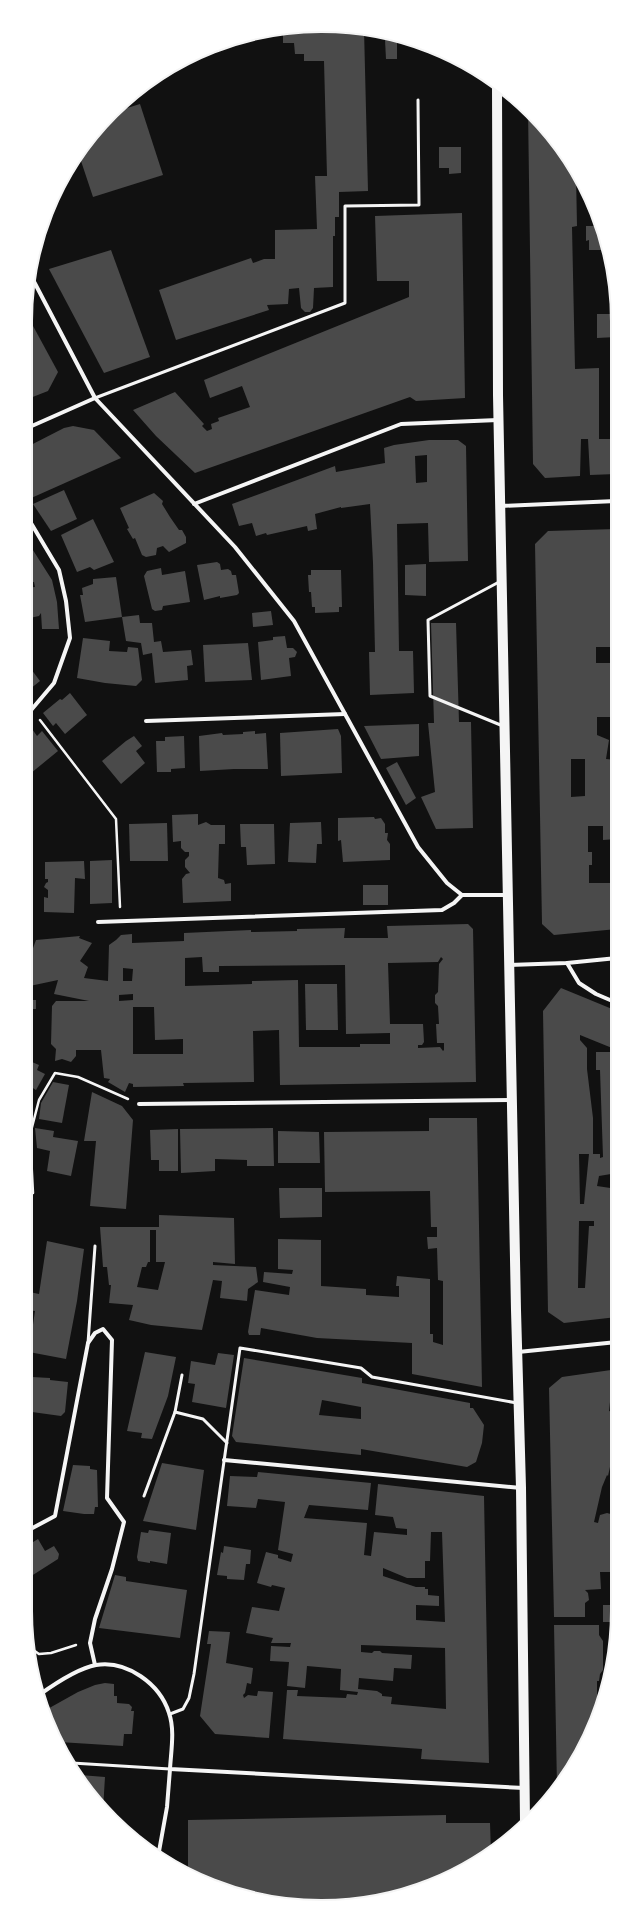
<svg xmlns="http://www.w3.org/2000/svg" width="643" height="1932" viewBox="0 0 643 1932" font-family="Poppins,sans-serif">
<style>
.building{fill:#4a4a4a;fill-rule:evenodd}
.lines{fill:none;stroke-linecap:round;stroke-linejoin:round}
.path{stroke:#f5f5f5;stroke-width:2.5}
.service{stroke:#f5f5f5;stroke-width:3}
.minor{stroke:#f5f5f5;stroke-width:4}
.primary{stroke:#f5f5f5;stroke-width:10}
.rim{fill:none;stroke:#f5f5f5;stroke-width:2}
</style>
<rect width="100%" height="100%" fill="#111"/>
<g class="building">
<path d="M322,25L364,29L368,191L339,192V217H335V236H333V287L314,288L313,308L310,312H305L301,308L299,288L289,289L288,304L267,305L269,310L176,340L159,290L251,258L253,263L264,259H275V230L317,229L315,176H327L324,61H304V54H295L294,43H283V33L264,32V31Z"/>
<path d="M385,40H397V59H386Z"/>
<path d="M140,104L163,175L93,197L78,152L111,113Z"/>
<path d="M528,109L576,174L577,226L572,227L575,369L599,368V439H616V474L590,475L588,439H581L580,476L545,478L533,464Z"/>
<path d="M439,147H461V173L449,174V168H439Z"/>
<path d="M462,213L465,398L416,401L410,397L195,473L156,436L133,410L175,392L204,424L202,426L207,431L212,429L211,424L219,421L218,418L250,407L242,386L210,398L204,380L409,297V281H377L375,216Z"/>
<path d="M586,226H598L606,250H589V240L586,241Z"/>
<path d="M111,250L150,357L104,373L49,269Z"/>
<path d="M611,268L615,283L616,337L597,338V314H611Z"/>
<path d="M26,313L58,372L48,391L25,400Z"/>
<path d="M73,426L94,430L121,458L29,499L25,493V448L64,428Z"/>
<path d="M429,440H458L466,446L468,561L429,562L428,523L397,524L399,651H413L414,693L370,695L369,652H375L373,563L370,504L341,508V507L315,514L317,529L308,531L307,526L267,535L266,533L256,536L252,523L239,526L232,504L335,466L336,472L385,463L384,448L394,445ZM427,455V482L416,483L415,456Z"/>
<path d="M64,490L77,519L51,531L33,504Z"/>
<path d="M154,493L163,501L162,504L170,517L179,530H182L186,537V543L169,552L163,546L157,548L156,555L146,557L142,555L135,538L133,539L127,529L129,528L120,508Z"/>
<path d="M93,519L114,562L94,570L90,567L77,572L61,535Z"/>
<path d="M616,529V647H596V663H616V717H597V735L609,740L606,759L616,760L617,839L603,840V826H588V852H592V865H589V883H617V929L554,935L542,924L535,544L548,531ZM571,759H585V796L571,797Z"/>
<path d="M31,547L52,580L57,602L59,629H42L41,613L39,616L25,619V588L35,587L34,582L25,583V549Z"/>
<path d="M217,562L220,564L221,570L228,569L231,571L232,575H236L239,593L237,595L220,598V596L204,600L197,565Z"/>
<path d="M426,564V596L405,595V565Z"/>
<path d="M161,568L162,575L185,571L190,602L163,606L162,610L155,611L152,609L144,576L147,571Z"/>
<path d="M311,570H341L342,607H339V612L315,613V607H312L311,592H309L308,575H311Z"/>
<path d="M116,577L122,617L85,622L80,595H83L82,588L93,584V579Z"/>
<path d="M271,611L273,625L253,627L252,613Z"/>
<path d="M139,615L140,623H152L154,642L161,641L163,652L191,650L193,665L187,666L188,680L155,683L152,653L143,655L141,643L126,641L122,617Z"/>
<path d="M431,623H456L459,722H471L473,828L436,829L421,797L435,792L428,723H434Z"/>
<path d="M285,636L287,648H293L297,652L295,657L289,658L291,676L261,680L258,642L273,640V637Z"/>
<path d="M83,638L110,641L109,651L127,652L128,647L138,648L142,680L136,686L105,683L77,678Z"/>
<path d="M248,643L252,680L205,682L203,645Z"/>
<path d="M25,648L32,658V662L28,665L40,681L25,693Z"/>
<path d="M70,693L87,715L65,734L56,723L53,726L43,713L60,699L62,700Z"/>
<path d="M419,724V756L381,759L364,726Z"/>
<path d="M30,726L37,736L42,731L58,751L25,778V729Z"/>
<path d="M338,729L341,736L342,773L281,776L280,733Z"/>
<path d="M255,731V734L266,733L268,769H234L200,771L199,736L222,733L223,735L243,734V732Z"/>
<path d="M134,736L142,746L136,751L145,763L121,784L102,761L126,741Z"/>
<path d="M184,736L185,768L171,769V772H157L156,741H165V737Z"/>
<path d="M397,762L416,798L406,805L386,768Z"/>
<path d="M198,814V825L206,822L211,825H225V844H219L218,878L224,880L225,884L231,883V901L183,903L182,879L186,874L190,873L185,867V860L189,856V852H185L181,848V841L173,842L172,815Z"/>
<path d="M374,817L375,819L381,818L385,824V833H388L387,840L390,844V860L343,862L341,840L338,841V818Z"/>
<path d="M321,822L322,844H317L316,863L288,862L290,823Z"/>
<path d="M167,823L168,861H130L129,824Z"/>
<path d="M240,824H274L275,864L247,865L246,847H241Z"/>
<path d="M112,860V903L90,904V861Z"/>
<path d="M84,861L85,879L75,878L74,913L44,912V897L48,898V890L44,887L46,883L48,882V879H45V862Z"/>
<rect x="363" y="885" width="25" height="20"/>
<path d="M468,924L473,929L476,1082L280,1085L279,1030L253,1031L254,1082L183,1083L184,1086L133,1087V1084L129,1083L125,1092L108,1082L110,1079L104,1078L101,1050H76V1056L71,1062L62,1059L55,1061L56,1049L51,1044L52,1006L56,1001H89L54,994L58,980L25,987V970L36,940L80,936L79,938L92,943L80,961L88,967L84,978L108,981L109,945L116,940L121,935L132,934V943L184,941V933L251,930V932L297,931V929L345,928L344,938H388L387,926ZM202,957L203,972H219V966L345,965L346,1034L390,1033V1044H360V1047H299L298,980L252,981V984L185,986V958ZM441,957L443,959L439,964L438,992L435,995V1003L438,1006L439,1024H436L437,1043H444V1050L443,1051L440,1047L418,1048V1045H422L424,1042L423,1024H390L388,963L438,962ZM123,968L133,969L132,981H123ZM133,994V1000L119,1001V995ZM133,1007H154L155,1040L183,1039V1054H133Z"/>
<path d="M305,984H337L338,1030H306Z"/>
<path d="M561,988L617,1011V1050L580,1035V1040L587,1048V1069L593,1118V1154H600V1158L603,1157L600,1070H596V1052H611L614,1055L615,1069H617V1173L599,1176L597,1186L617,1189V1259H616L612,1297L617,1298V1317L564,1323L548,1312L543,1011ZM579,1154H589L584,1204H580ZM579,1221H594V1226H589L585,1288H578Z"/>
<path d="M25,1000H36V1009H31L29,1026L25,1025Z"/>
<path d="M25,1059L39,1065L37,1070L45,1074L36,1090L28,1085L27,1088L25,1087Z"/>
<path d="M53,1082L69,1085L62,1123L39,1119L41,1103Z"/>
<path d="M92,1092L122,1106L133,1120L126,1209L90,1206L96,1141H84Z"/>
<path d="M25,1101L29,1102L25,1115Z"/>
<path d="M429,1118H477L482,1387L412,1374V1343L317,1338L261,1328L260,1335H249L248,1332L255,1290L289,1295L290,1287L263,1282L264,1272L292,1274L293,1270L278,1269V1239L321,1240V1286L366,1289V1295L399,1297V1286H396L397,1276L430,1279V1334H433V1342L443,1345V1281L438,1280L437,1248L428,1249L427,1237H437V1227H431L430,1191L325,1192L324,1132L429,1131Z"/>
<path d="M35,1128L54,1131L53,1137L78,1141L71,1176L47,1171L50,1151L37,1148Z"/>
<path d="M273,1128L274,1166H247V1160L215,1159V1171L181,1173L180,1129Z"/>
<path d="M178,1129V1171H159V1160H151L150,1130Z"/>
<path d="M278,1131L319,1132L320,1163H278Z"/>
<path d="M279,1188H322V1217L280,1218Z"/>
<path d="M159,1215L234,1218L235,1264L213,1262V1265L256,1267L258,1282L248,1289L247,1301L220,1298L222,1281L213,1280L202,1330L151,1325L129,1320L133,1305L109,1303L111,1285H109L107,1267H103L100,1227H159ZM150,1230H156V1262H165L158,1290L137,1287L142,1267H146L148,1262H150Z"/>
<path d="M47,1241L84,1249L77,1301L66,1359L29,1352L35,1311L25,1310V1291L39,1294Z"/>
<path d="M145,1352L176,1357L168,1396L152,1439L141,1438L142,1433L127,1431Z"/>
<path d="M218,1353L234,1355L226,1408L192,1402L195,1384L188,1383L191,1361L215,1365Z"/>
<path d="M244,1358L362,1378V1383L470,1403V1408H473L484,1425L482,1443L476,1462L467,1467L361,1449V1455L236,1442L232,1436ZM322,1400L361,1407V1419L319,1415Z"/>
<path d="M618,1369V1393H611L609,1411L618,1413V1430L608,1476L607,1475L602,1487L594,1522L598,1523L600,1515L607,1513L618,1516V1554L615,1565L618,1566V1579L610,1577L612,1572H600L601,1589L585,1590L588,1593L589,1600L585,1603V1617H554L549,1388L562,1377Z"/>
<path d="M32,1377L50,1378V1380L68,1382L65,1412L61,1416L32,1412L33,1399L30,1398Z"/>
<path d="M162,1463L204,1470L196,1530L143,1521Z"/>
<path d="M73,1465L90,1466V1469L97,1470L98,1507H95L94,1514H84L63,1511Z"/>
<path d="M258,1472L371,1483L368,1510L309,1505L304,1518L367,1523L364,1555L371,1556L374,1532L407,1535V1529L396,1528L393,1517L375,1515L378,1484L484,1496L489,1763L421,1759L422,1749L283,1739L287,1690H298L297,1696L346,1698L347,1694L357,1695L358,1692L340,1690L341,1669L307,1666L305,1688L287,1686L289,1662L270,1661L271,1646L290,1647L291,1643H271L273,1638L246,1633L252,1607L279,1611L285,1588L272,1585L271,1587L257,1583L266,1552L278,1555V1558L291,1562L293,1554L278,1550L285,1502L258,1499L256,1508L227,1506L230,1476L257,1477ZM431,1532H442L445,1622L416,1620V1605L439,1606V1596L428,1595V1589H425V1587H416L383,1576V1568L407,1578H425V1561H430ZM361,1645L445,1648L446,1709L391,1704L392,1697L382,1696V1694L377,1691L358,1689L359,1678L393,1681L394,1668L411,1669L412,1655L382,1653L380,1651H374L372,1653L361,1652Z"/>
<path d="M149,1530L171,1533L167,1564L150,1561V1563L138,1561L137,1557L141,1532L148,1533Z"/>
<path d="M38,1539L45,1551L54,1546L59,1554L58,1559L25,1580V1547Z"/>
<path d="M224,1546L251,1550L250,1564H246L244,1580L227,1579V1576L217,1575L221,1552L223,1553Z"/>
<path d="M115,1575L126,1577V1581L187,1590L180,1638L99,1628Z"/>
<path d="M603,1605H618L617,1622H603Z"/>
<path d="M554,1625H599V1635L603,1641V1670L600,1674L599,1681H597V1718L595,1724L568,1775L557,1787Z"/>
<path d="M209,1631L230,1632L226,1663L253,1668L251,1684L247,1683L245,1693L243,1695L244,1698L248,1695L257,1696L258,1691L273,1692L269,1738L215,1734L200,1716L211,1644H207Z"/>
<path d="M105,1683L114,1684V1696H117V1703L129,1704L132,1707L131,1711H134L132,1734H124L123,1746L59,1742L47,1724L44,1711L78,1692L95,1685Z"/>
<path d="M80,1775L105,1777L103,1810L99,1806Z"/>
<path d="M446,1815V1823H490L491,1853L453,1876L398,1897L341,1906L283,1904L188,1875V1820Z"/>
</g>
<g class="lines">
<g class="path">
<path d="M40,720L116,819L120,907"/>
<path d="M33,1193L30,1135L39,1100L55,1073L78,1077L128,1099"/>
<path d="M29,1647L39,1654L51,1653L76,1645"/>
</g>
<g class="service">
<path d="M95,398L345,303V206L419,205L418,100"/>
<path d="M499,582L428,620L430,696L503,726"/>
<path d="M88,1343L95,1246"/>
<path d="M175,1412L203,1419L227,1443"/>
<path d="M144,1496L175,1412L182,1375"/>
<path d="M170,1714L183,1709L189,1698L194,1674L240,1348L361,1368L372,1377L517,1403"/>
<path d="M72,1763L170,1769"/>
</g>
<g class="minor">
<path d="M30,274L95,398"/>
<path d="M25,429L95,398L235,547L294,621L418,847L447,883L462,895"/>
<path d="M194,504L401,424L498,420"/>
<path d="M501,506L616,501"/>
<path d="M25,513L59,570L66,601L70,638L54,683L32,709L25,714"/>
<path d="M146,721L345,714"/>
<path d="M98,922L442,910L454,903L462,895H507"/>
<path d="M567,963L579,983L596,994L617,1003"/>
<path d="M509,965L567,963L617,958"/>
<path d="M139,1104L511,1100"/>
<path d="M518,1352L617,1342"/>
<path d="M224,1460L521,1488"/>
<path d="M25,1532L55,1516L88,1343L95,1333L103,1329L112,1340L107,1498L124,1522L112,1569L95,1619L90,1643L95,1665"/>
<path d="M39,1695C53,1685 79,1668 96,1665C127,1660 160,1684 169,1713C175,1730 171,1751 170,1769L524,1788"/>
<path d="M158,1857L167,1807L170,1769"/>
</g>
<path class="primary" d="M497,85L498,395L516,1310L521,1488L525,1821"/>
</g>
<path d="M0 0H643V1932H0ZM321 32H322A289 289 0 0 1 611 321V1611A289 289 0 0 1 322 1900H321A289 289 0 0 1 32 1611V321A289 289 0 0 1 321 32Z" fill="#fff" fill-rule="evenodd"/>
<path class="rim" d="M321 32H322A289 289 0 0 1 611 321V1611A289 289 0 0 1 322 1900H321A289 289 0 0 1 32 1611V321A289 289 0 0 1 321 32Z"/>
</svg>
